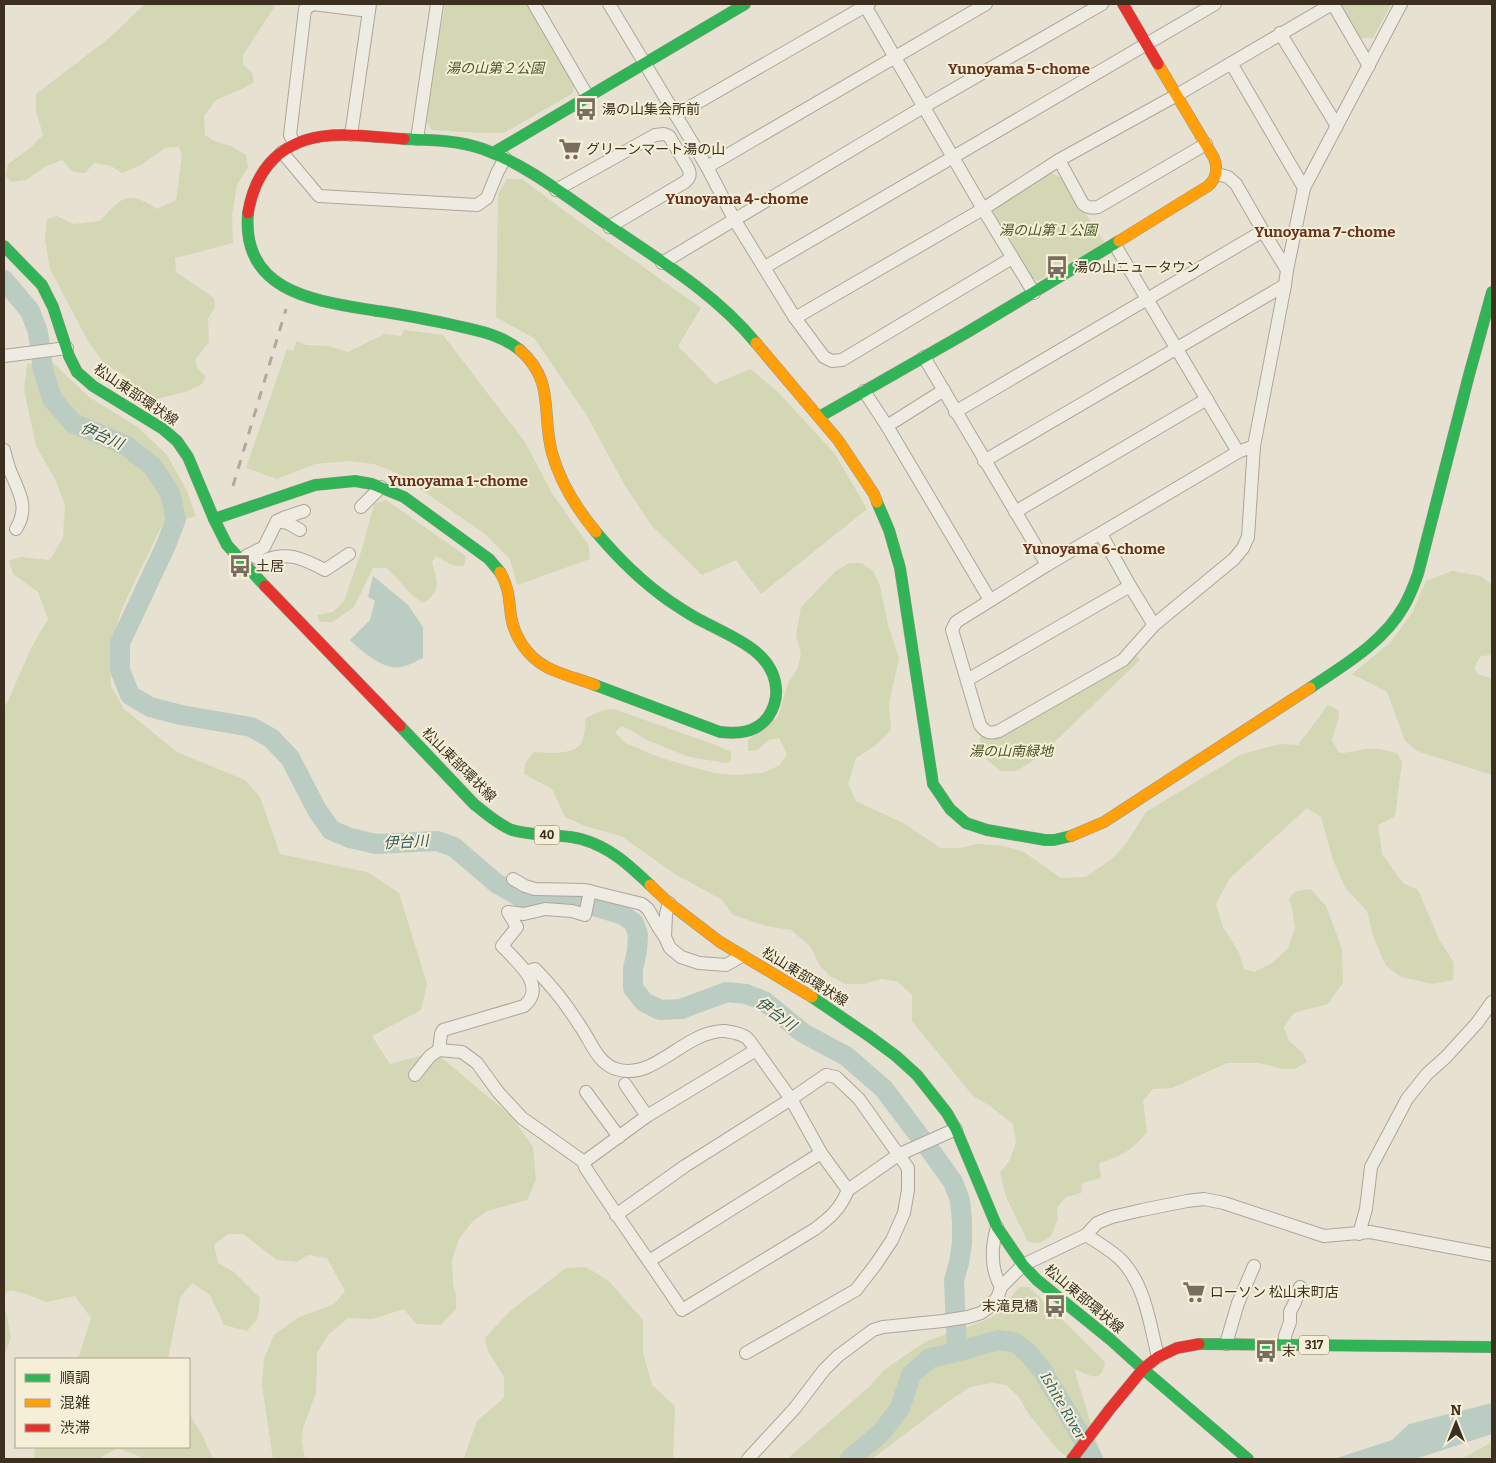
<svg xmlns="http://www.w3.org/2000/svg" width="1496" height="1463" viewBox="0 0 1496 1463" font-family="Bitter,'Noto Sans JP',serif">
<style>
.green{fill:#d4d7b3}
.water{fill:#bbccc2}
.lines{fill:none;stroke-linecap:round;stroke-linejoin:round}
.river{stroke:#bbccc2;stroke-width:20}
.street-casing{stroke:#aca699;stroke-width:14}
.fast-casing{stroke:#9b9589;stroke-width:12}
.slow-casing{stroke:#9b9589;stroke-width:12}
.jam-casing{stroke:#9b9589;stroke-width:12}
.street{stroke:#eeebe2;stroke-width:12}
.fast{stroke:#30b455;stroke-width:11}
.slow{stroke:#ff9f0a;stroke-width:11}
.jam{stroke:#e5322d;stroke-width:11}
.rail{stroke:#aeaaa1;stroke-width:3;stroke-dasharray:9 9;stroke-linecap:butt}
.labels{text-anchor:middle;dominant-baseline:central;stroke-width:4;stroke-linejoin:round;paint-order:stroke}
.shield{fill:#f6efd7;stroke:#746957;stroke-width:1}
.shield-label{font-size:12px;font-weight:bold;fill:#3c2f20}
.park-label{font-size:14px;font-style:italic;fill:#495826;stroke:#f6efd7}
.poi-label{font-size:14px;fill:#3c2f20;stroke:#f6efd7;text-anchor:start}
.street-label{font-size:14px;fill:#3c2f20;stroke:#f6efd7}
.neighbourhood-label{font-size:15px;font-weight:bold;fill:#69321f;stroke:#f6efd7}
.water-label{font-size:15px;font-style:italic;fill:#2f5b5b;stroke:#f6efd7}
</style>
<rect width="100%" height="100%" fill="#e6e1d1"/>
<g class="green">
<path d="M145,4H276L243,55V64L252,73L254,82L242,89L216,100L204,116L205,135L214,141L231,146L246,155L248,167L237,185L232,215L233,243L175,258L176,272L214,298L215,307L208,318L209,342L195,360L198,369L206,377L202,384L188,391L153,400L138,393L124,375L105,364L89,343L50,269L45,240L47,219L57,216L73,224L100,221C122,197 127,189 157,209L176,200L182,155L179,147L165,148L141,165L122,173L111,166L94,163L85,173L73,172L62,160L46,166L26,180L10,182L6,175L8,164L29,149L43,135L36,111V94L108,39Z"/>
<path d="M445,4H527L574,82L573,93L504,133H481L432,130L427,122L430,90Z"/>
<path d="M1339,4H1391V5L1373,38H1360Z"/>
<path d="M1051,173L1062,178L1105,243L1038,281L1031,277L993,213L995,206Z"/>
<path d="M507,179H522L566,212L701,308L678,346L715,384L750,369L777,391L835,454L867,509L761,594L736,560L702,575L651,525L624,484L586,414L534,338L496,317L498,194Z"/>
<path d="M404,330L443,335L525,442L553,495L588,544L590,559L517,585L510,559L485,534L399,474L374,464L347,461L315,464L277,479L246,468L287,349L293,351L297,341L306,345L328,346L348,352L385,334L401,336Z"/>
<path d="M51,361L89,397L139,428L167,455L187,491L196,516L161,527L122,608L110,649L111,686L124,709L177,752L245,780L260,797L280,854L367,872L399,893L427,984L421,1010L372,1036L390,1064L435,1052L511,1116L533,1147L536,1180L527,1200L487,1211L472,1222L459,1239L452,1260L453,1285L456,1294V1309L441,1325L416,1324L404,1309L372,1319L348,1318L328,1335L317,1353L316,1393L303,1428L302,1442L305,1459H273L262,1385L264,1359L274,1335L299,1317L334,1304L345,1291L327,1258L308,1255L296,1262L277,1260L243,1234H228L214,1245L218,1263L234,1272L260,1298L258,1318L247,1331L224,1325L210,1295L192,1283L180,1298L168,1359H75L79,1356L91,1318L75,1296L46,1302L26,1294L11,1290L4,1294V708L8,701L31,648L48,619L38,592L13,574L9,561L21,557L50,560L63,538L65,505L56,481L36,446L24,390L27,364Z"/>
<path d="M386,500L466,556L464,566C451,567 447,562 436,556L432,562C437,581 442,591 423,603L413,596L387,568H373L354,607L333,622H320L317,615L333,612L344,601L362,549L374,504Z"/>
<path d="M849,563H862L873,571L880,586L888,625L899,658L889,703L891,730L875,746L856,758L848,784L856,801L905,824L941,848H960L977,844L1004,846L1024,852L1061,878L1086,877L1112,859L1127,842L1146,812L1242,754L1280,744L1298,745L1328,705L1338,710L1339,716L1332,740L1339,753C1349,753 1358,750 1368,749C1378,748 1388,751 1397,753L1402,762L1395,816L1378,825L1382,854L1403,883L1418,890L1439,939L1454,963L1453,980L1432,984L1401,977L1386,966L1373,936L1367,911L1346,889L1333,860L1321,817L1307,808L1229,879L1216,904L1223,927L1239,953L1244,969L1254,972L1272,963L1288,948L1295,928L1293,913L1289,898L1296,891L1311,889L1326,906L1342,949L1343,983L1328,1004L1294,1013L1284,1027L1289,1041L1303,1053L1307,1062L1294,1069H1282L1259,1063H1227L1172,1088L1153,1089L1143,1101L1147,1132C1133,1150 1120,1157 1099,1163L1101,1178L1082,1183L1081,1193L1066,1197L1057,1208L1058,1219L1051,1236L1040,1243L1028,1242L1006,1197L1000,1173L1010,1160L1016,1142L1013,1124L990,1106L973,1096L912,1021V995L897,981L881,979L864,984H845L830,976L820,966L810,946L791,930L766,926L733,915L722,900L675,874L621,836L585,826L565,817L552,789L524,774L525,763L534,752C547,753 575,756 582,742C585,735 585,725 586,718L603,710L614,709L721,747L731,752V760L726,763L689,757L647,740L630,730L622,726L615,732L625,743L661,758L714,773L736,775L763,773L780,765L787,754L779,738L769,740L758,750L748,751V740L778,717L788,683L798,668L801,653L796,636L801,607L836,571Z"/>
<path d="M1452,571L1481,576L1492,585V655L1481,656L1474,667L1477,674L1492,678V775L1417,751L1405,741L1387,692L1352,674L1391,642L1412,613L1426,581Z"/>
<path d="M1135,654L1140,660L1041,755L1017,771H1001L987,760L979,739L982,736L992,740L1115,668Z"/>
<path d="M586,1267L609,1281L643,1320V1353L652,1385L675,1406L673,1459H464V1457L477,1421L504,1398V1377L488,1351L485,1338L510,1311L566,1268Z"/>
<path d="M1019,1287H1029L1105,1362C1102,1386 1088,1374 1074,1369L1102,1459L1078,1430L1086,1459H1070L1057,1449L1030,1416L1018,1396L1006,1385L992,1383L970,1387L946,1403L872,1459H787L870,1386L883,1371L904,1356L927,1341L984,1321L995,1315L1005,1305Z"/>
<path d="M4,1308L7,1316L11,1338L4,1356Z"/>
<path d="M189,1413L202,1435L213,1459H146L118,1448L98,1459H34L35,1447H189Z"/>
<path d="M1492,1442V1459H1461Z"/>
</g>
<g class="water">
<path d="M373,576L408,605L423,627V658C416,661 408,666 401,667C385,671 361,651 350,640L370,620L375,601L368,597Z"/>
<path d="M1492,1403V1434L1415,1459H1334L1392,1440L1409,1424Z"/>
</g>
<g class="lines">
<g class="river">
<path d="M4,280L30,311L38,332L43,370L52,399L73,423L127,446L153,467L170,493L176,519L166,545L120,643V670L130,695L150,707L181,715L251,727L271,738L290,758L317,810L331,830L350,838L376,844L437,841L454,847L496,883L529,902H581L623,915L634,923L638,935L637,951L633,969V988L644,1002L660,1010L681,1009L727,992L746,994L764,1001L803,1033L846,1056L884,1089L936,1158L953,1182L960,1200L962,1221V1243L959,1263L954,1280L957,1352"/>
<path d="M850,1459L881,1433L900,1408L911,1375L930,1358L957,1352L998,1340L1014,1342L1027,1352L1042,1370L1077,1429L1093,1459"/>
</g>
<defs>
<g id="street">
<path d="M534,4L588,97"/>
<path d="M609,4L707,167L734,219L795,318L824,357L832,361L842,360L1012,258"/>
<path d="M864,4L983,209L1034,293"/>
<path d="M1333,4L1369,66"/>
<path d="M1280,33L1337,126"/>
<path d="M1231,63L1304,188"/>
<path d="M676,115L869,4"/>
<path d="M351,135L370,4"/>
<path d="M417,139L437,4"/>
<path d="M294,143L290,135L305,9L313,4L369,11"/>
<path d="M282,152L319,196L477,205L487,198L497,173L505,158"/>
<path d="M1059,160L1083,204C1088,208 1092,208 1098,207L1206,144"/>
<path d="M707,167L986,4"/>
<path d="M1217,174L1228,177L1236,184L1263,231L1287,270"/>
<path d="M556,190L655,135L664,134L669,136L688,168C691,174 690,178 685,182L609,227"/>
<path d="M1115,245L1238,452"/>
<path d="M662,263L925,106L1102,4"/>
<path d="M765,267L1215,4"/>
<path d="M795,318L983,209L1059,160L1177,95L1332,4"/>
<path d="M4,356L67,348"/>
<path d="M924,357L1047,565"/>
<path d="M864,391L887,426L990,600"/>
<path d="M955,412L1263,231"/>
<path d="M887,426L944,390"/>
<path d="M1254,446L1238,452L1047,565L956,622L952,630L980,725C986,733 990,734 999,731L1123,660L1154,625L1234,559L1243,548L1248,537L1254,446L1285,285L1287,270L1304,188L1401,4"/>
<path d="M4,450C6,458 8,466 11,473C20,494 29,508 16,529"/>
<path d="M984,461L1285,285"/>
<path d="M361,507L381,487"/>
<path d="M1015,512L1207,399"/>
<path d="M277,521L288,523L300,530"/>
<path d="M1101,534L1130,586L1154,625"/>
<path d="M251,554L262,561C288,551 302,558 325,570L349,554"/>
<path d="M246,556L264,547L277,521L283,518L304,511"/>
<path d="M967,680L1130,586"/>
<path d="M513,879L525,886L535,889L585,890L642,904L648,909L660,930L665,937L670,948L681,957L699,963L726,965L742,956"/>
<path d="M665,937L666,914L669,903"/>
<path d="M526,972L535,969C552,986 567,1005 580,1026C591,1041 597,1063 616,1069C654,1082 685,1030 725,1031C732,1032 742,1034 747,1038C750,1041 753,1046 756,1050"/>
<path d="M439,1050L441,1034L443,1030L524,1006C548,986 516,961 502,946L517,927L508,912L524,914L545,909L572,911L585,915L590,891"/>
<path d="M756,1050L791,1099L821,1153L848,1190C840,1209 831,1217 815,1229L682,1310C650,1262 616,1215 585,1167L584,1162L647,1116Z"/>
<path d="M415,1075L430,1056L439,1050L462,1052L477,1063L498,1092L522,1118L584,1162"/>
<path d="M625,1084L647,1116"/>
<path d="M586,1092L619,1137"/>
<path d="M848,1190L898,1155L956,1129"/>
<path d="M616,1215L685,1166L791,1099L826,1075L836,1077L859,1099L908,1168V1190L904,1213L892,1240L876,1264L856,1290L746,1353"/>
<path d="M997,1227C991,1248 990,1268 1001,1287"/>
<path d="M1359,1234L1366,1209L1371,1167L1407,1099L1427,1074L1446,1057L1477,1023L1492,1002"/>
<path d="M1086,1235C1098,1243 1113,1251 1123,1262C1146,1288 1150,1325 1158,1357"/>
<path d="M649,1261L821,1153"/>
<path d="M1226,1344L1238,1303L1254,1266"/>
<path d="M1285,1345V1336L1290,1322V1312L1295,1302L1300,1287"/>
<path d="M748,1459L795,1408L824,1370L838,1356L873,1330L883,1327L943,1321L968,1317L981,1313L992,1305L998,1296L1001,1287L1023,1265L1086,1235L1097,1223L1112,1217L1142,1210L1187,1201L1204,1199L1224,1203L1324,1236L1370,1232L1492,1255"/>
</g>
<g id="fast">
<path d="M404,139C430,140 458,140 483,149C527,165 564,195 602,221C656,258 714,292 756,343"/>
<path d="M493,153L745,4"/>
<path d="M248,213C241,294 318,301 377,311C401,314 425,319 449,324C474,330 499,333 520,350"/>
<path d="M4,246L42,285L53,307L69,356L77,372L93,386L163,429L177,441L188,457L214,519L227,545L265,586"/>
<path d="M819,417L966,333L1119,241"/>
<path d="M877,502L889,530L900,568L933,784L950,809L966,823L987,830L1045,840H1054L1071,836"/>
<path d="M214,519L315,485L355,481L372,484L404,497L489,559L500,572"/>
<path d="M595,685L720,732C738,734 756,733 768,717C774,708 777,698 776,688C773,651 732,637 704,622C691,616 680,608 668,600C641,581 617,557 596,532"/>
<path d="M1310,688C1344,665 1383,643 1404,606C1410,596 1414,585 1418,574L1469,375L1492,292"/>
<path d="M400,726L474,804C485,813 499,825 512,830C525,834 538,834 550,835C560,836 571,836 581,839C610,847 629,865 650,885"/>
<path d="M812,997L869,1036L896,1056L917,1075L947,1113L956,1129L997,1227L1023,1265L1037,1280L1111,1340L1143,1369"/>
<path d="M1199,1344L1492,1347"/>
<path d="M1143,1369L1248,1459"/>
</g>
<g id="slow">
<path d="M1119,241L1208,186C1217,178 1218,169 1214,158L1158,64"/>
<path d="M756,343L838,440L874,494L877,502"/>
<path d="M520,350C556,382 541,413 552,453C560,482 577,509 596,532"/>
<path d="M500,572C509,587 509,600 511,616C514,636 527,656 545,666C558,674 580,679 595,685"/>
<path d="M1071,836L1104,822L1310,688"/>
<path d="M650,885L669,903L720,942L812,997"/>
</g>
<g id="jam">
<path d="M1123,4L1158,64"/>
<path d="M248,213C251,195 257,178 269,164C303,124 358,136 404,139"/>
<path d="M265,586L400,726"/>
<path d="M1072,1459L1110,1409L1143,1369L1158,1357L1177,1348L1199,1344"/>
</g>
</defs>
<use href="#street" class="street-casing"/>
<use href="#fast" class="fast-casing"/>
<use href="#slow" class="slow-casing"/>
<use href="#jam" class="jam-casing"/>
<use href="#street" class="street"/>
<use href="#fast" class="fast"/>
<use href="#slow" class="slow"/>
<use href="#jam" class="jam"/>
<path class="rail" d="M233,486L286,309"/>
</g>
<defs>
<symbol id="bus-bare" viewBox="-9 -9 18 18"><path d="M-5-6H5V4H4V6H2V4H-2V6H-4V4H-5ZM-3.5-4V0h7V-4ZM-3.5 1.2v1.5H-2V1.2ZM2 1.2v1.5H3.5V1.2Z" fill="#786d5e" stroke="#f6efd7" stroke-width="2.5" paint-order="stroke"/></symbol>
<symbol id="supermarket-bare" viewBox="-9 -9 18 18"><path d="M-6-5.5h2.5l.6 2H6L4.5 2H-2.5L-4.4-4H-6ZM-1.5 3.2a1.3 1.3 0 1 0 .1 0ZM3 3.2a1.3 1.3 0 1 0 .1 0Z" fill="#786d5e" stroke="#f6efd7" stroke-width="2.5" paint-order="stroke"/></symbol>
</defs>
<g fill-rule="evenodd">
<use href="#bus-bare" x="570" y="93" width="32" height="32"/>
<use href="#supermarket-bare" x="554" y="133" width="32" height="32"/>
<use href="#bus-bare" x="1041" y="251" width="32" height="32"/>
<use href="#bus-bare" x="224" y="550" width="32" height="32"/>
<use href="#supermarket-bare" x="1178" y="1276" width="32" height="32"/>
<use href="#bus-bare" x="1039" y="1290" width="32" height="32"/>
<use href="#bus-bare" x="1250" y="1335" width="32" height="32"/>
</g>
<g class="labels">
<g class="shield">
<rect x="534.5" y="825.5" width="25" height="19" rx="4"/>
<rect x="1299" y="1335.5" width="30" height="19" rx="4"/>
</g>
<g class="shield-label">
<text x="547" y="835">40</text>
<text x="1314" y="1345">317</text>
</g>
<g class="park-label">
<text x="495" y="68">湯の山第２公園</text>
<text x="1048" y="230">湯の山第１公園</text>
<text x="1011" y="751">湯の山南緑地</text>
</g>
<g class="poi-label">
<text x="602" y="109">湯の山集会所前</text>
<text x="586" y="149">グリーンマート湯の山</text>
<text x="1074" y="267">湯の山ニュータウン</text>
<text x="256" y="566">土居</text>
<text x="1210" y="1292">ローソン 松山末町店</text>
<text x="1038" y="1306" text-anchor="end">末滝見橋</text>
<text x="1282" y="1351">末</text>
</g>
<g class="street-label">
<text transform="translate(136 395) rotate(34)">松山東部環状線</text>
<text transform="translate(459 765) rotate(45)">松山東部環状線</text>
<text transform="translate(805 977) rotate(32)">松山東部環状線</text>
<text transform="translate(1084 1299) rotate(40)">松山東部環状線</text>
</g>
<g class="neighbourhood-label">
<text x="1019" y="69">Yunoyama 5-chome</text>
<text x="737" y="199">Yunoyama 4-chome</text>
<text x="1325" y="232">Yunoyama 7-chome</text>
<text x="458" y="481">Yunoyama 1-chome</text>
<text x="1094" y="549">Yunoyama 6-chome</text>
</g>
<g class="water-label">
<text transform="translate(102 436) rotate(24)">伊台川</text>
<text transform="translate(406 842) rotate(-3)">伊台川</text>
<text transform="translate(776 1014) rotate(36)">伊台川</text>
<text transform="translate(1063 1406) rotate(60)">Ishite River</text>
</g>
</g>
<rect width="1496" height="1463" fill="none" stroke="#3c2f20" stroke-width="10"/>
<rect x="15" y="1358" width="175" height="90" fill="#f6efd7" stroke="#aca28e"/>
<rect x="25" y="1374" width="25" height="8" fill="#30b455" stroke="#aca28e"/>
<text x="60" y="1383" font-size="15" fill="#3c2f20">順調</text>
<rect x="25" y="1399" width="25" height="8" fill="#ff9f0a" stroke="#aca28e"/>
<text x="60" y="1408" font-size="15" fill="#3c2f20">混雑</text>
<rect x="25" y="1424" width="25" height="8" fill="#e5322d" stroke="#aca28e"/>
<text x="60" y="1433" font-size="15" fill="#3c2f20">渋滞</text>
<g transform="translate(1456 1423)" stroke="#f6efd7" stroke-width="4" paint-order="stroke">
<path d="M0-4L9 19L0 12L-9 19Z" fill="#3c2f20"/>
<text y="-8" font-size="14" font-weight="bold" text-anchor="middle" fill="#3c2f20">N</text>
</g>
</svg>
